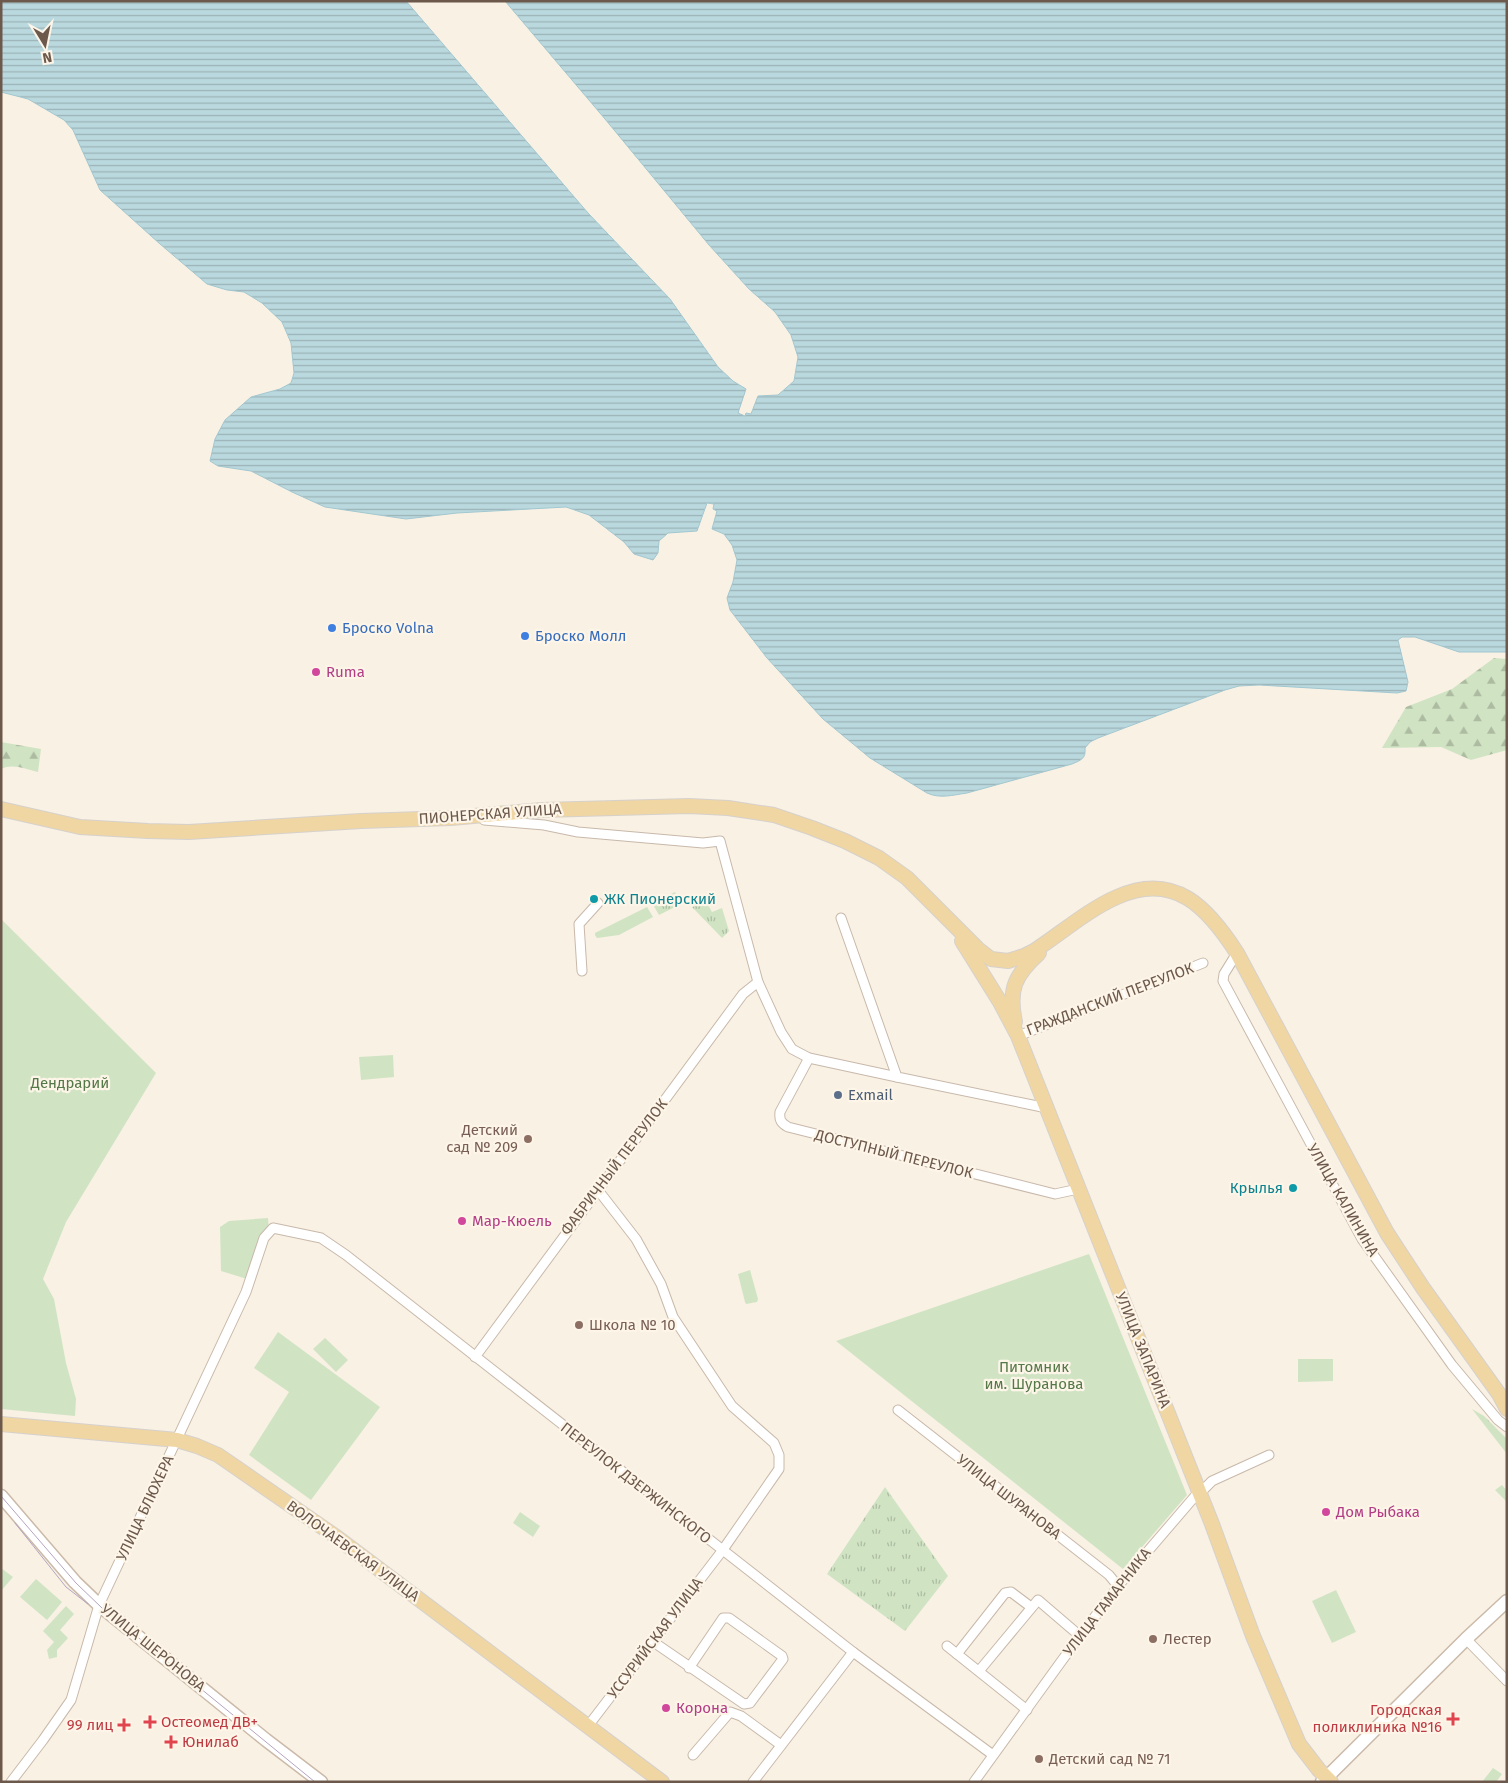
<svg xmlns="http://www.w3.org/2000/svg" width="1508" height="1783" viewBox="0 0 1508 1783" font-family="'Fira Sans',sans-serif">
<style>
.grass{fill:url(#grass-tufts)}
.forest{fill:url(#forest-firs)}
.park{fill:#d0e4c4}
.water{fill:url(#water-rules);stroke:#a2c7d0}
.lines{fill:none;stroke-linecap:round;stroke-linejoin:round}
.minor-casing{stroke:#c8b9ab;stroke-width:11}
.secondary-casing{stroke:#cbbaaa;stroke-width:15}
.primary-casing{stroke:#d6d1cd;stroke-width:16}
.minor{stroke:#fff;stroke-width:9}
.secondary{stroke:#fff;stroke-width:12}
.primary{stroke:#f0d6a3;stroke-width:14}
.tram{stroke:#b4a4c0;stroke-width:1}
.shop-dot{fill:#3f7fe0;stroke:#fcf5e8;stroke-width:2}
.hotel-dot{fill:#d1479c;stroke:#fcf5e8;stroke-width:2}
.culture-dot{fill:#0f9aa8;stroke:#fcf5e8;stroke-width:2}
.service-dot{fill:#5c6f8a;stroke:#fcf5e8;stroke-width:2}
.education-dot{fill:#8d6e63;stroke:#fcf5e8;stroke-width:2}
.health-dot{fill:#e0444e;stroke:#fcf5e8;stroke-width:2}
.labels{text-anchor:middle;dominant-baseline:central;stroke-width:4.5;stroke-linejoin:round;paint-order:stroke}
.shop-label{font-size:15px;fill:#366cbe;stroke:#fcf5e8;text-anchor:start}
.hotel-label{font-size:15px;fill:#b23c85;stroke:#fcf5e8;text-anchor:start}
.street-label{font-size:15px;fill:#6d594c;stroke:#fcf5e8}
.culture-label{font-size:15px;fill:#0d838f;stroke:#fcf5e8;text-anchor:start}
.park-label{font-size:15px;fill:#557849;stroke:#fcf5e8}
.service-label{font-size:15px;fill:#4e5e75;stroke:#fcf5e8;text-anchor:start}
.education-label{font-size:15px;fill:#785e54;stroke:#fcf5e8;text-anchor:start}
.health-label{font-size:15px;fill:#be3a42;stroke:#fcf5e8;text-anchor:end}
</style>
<defs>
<pattern id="grass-tufts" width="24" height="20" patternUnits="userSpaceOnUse" patternTransform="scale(1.25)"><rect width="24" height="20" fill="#d0e4c4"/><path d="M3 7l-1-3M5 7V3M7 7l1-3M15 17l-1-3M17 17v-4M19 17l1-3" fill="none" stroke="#adbca1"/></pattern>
<pattern id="forest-firs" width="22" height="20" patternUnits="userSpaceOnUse" patternTransform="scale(1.25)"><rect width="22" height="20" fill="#d0e4c4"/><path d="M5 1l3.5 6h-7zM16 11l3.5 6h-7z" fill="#adbca1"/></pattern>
<pattern id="water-rules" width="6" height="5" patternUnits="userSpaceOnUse" patternTransform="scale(1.25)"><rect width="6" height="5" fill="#bad9df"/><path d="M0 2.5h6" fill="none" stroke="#9bb3b7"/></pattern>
</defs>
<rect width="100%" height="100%" fill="#f9f1e3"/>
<g class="grass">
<path d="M675,892L681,904L659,915L652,903Z"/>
<path d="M706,901L712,912L722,908L729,931L722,938L692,907Z"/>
<path d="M1472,1409L1484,1416L1507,1439V1454Z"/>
<path d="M1502,1485L1507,1491V1502L1495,1490Z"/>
<path d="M885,1487L948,1576L905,1631L827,1574Z"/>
</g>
<g class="forest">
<path d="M1494,658L1507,659V750L1471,760L1441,747L1382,748L1406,707L1452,689Z"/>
<path d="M1,742L41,749L38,772C26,769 12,763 1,769Z"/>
</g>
<g class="park">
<path d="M647,907L653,917L619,935L597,938L595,935V933Z"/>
<path d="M1,919L156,1073L66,1222L43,1279L54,1299L66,1363L76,1399L75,1416L1,1409Z"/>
<path d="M393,1055L394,1077L361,1080L359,1057Z"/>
<path d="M268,1218L269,1232L247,1279L221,1271L220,1227L229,1221Z"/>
<path d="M1089,1254L1187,1495L1123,1569L836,1341Z"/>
<path d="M750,1270L758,1299L757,1302L746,1304L745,1302L738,1274Z"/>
<path d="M278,1332L380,1407L311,1500L249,1455L289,1392L254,1368Z"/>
<path d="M325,1338L348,1360L336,1372L313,1349Z"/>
<path d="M1298,1359H1333V1381L1298,1382Z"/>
<path d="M520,1512L540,1526L533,1537L513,1523Z"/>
<path d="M1,1568L13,1577L1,1591Z"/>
<path d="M36,1579L62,1602L47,1620L20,1597Z"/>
<path d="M1336,1590L1356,1632L1332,1643L1312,1601Z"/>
<path d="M66,1606L74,1614L60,1630L68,1638L57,1650V1657L49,1659L47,1650L54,1642L43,1631Z"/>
<path d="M1493,1768L1502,1774L1496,1782H1482Z"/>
</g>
<path class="water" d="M1,1H406L588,213L670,299L718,367L733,381L746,389L738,413L745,416L746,413L751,414L758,396L778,395L794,381L798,357L791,335L775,312L749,289L709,245L605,119L505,1H1507V652H1459L1415,637H1402L1398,640L1408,682L1406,691L1397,693L1259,685L1239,686L1225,690L1098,738L1090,742L1085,748C1086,759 1081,760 1072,764L967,793C953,795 940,799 927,793L870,758L823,719L767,658L730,610L727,598L733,582L737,560L732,545L724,534L712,529L717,511L713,509L714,504L707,503L697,531L668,533L659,541L658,553L653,560L634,554L624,542L589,515L566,507L457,513L406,519L325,507L292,492L251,471L218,466L210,461L215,439L225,420L251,397L280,389L291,383L294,373L291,343L282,322L262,303L244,292L227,290L207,284L160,244L100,190L73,130L64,120L28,99L1,92Z"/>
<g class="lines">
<defs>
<g id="minor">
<path d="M484,820L544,825L578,832L703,843L720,841L758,982L781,1032L792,1049L809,1058L897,1077"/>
<path d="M841,918L897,1077L1047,1108"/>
<path d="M1237,953L1224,974L1223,981L1362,1239L1452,1365L1498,1420L1507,1427"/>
<path d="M582,971L579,924L598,903"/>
<path d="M1018,1036L1203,963"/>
<path d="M809,1058L780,1112C779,1120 781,1123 788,1127L1055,1194L1078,1189"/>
<path d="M475,1357L743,994L758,982"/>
<path d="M898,1410L1109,1575L1118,1586"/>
<path d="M1466,1639L1507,1681"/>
<path d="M652,1641L744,1704L750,1703L783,1659L782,1656L729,1618H723L689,1668"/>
<path d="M947,1646L1027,1710"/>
<path d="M957,1654L1005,1593L1011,1592L1031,1607"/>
<path d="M979,1671L1038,1600L1080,1636"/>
<path d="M588,1726L722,1551L779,1469V1455L774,1443L732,1406L673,1317L661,1284L636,1239L598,1190"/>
<path d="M693,1755L730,1712L741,1716L781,1745"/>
<path d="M11,1782L43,1740L71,1700L99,1605L246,1292L264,1238L273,1228L321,1238L346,1255L853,1652L993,1755"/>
<path d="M753,1782L853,1652"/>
<path d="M974,1782L1063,1659L1118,1586L1196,1495L1199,1494L1212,1481L1269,1455"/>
</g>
<g id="secondary">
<path d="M1,1496L75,1582L99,1605L266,1740L321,1782"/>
<path d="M1322,1782L1466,1639L1507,1601"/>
</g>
<g id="primary">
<path d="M1,809L80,827L148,831L189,832L361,821L451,818L542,810L689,806L728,808L774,815L812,828L845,841L879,858L907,878L978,949L991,959L1008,961L1024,956L1034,951C1060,934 1089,909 1117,897C1175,871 1208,908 1237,953L1387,1233L1423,1288L1499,1394L1507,1409"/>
<path d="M962,941L1000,1002L1018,1036L1212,1524L1253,1636L1299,1744L1319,1770L1331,1782"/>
<path d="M1015,1022C1008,989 1015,975 1039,953"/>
<path d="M1,1424L177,1440L197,1446L218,1455L335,1536L662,1782"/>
</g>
</defs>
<use href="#minor" class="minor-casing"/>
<use href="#secondary" class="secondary-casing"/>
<use href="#primary" class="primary-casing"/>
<use href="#minor" class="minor"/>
<use href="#secondary" class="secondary"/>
<use href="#primary" class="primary"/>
<g class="tram">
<path d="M1,1496L76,1583L102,1608L315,1782"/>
<path d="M15,1523L66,1587L88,1604"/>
</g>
</g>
<g class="shop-dot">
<circle cx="332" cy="628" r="5"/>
<circle cx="525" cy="636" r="5"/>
</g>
<g class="hotel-dot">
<circle cx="316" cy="672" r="5"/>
<circle cx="462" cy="1221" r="5"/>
<circle cx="1326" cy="1512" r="5"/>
<circle cx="666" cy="1708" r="5"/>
</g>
<g class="culture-dot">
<circle cx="594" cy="899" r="5"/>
<circle cx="1293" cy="1188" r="5"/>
</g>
<circle class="service-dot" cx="838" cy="1095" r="5"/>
<g class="education-dot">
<circle cx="528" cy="1139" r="5"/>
<circle cx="579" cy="1325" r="5"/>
<circle cx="1153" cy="1639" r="5"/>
<circle cx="1039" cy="1759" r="5"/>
</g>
<g class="health-dot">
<path d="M1450.5 1711.5h5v5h5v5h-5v5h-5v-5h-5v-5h5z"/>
<path d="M147.5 1714.5h5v5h5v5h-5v5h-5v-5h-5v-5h5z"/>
<path d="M121.5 1717.5h5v5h5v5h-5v5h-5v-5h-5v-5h5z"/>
<path d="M168.5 1734.5h5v5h5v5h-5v5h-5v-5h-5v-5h5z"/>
</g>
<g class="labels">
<g class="shop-label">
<text x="342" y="628">Броско Volna</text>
<text x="535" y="636">Броско Молл</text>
</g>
<g class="hotel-label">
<text x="326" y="672">Ruma</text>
<text x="472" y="1221">Мар-Кюель</text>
<text x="1336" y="1512">Дом Рыбака</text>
<text x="676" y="1708">Корона</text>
</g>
<g class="street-label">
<text transform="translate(490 814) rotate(-4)">ПИОНЕРСКАЯ УЛИЦА</text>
<text transform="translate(1110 999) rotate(-21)">ГРАЖДАНСКИЙ ПЕРЕУЛОК</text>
<text transform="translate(894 1154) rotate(14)">ДОСТУПНЫЙ ПЕРЕУЛОК</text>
<text transform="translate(614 1167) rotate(-53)">ФАБРИЧНЫЙ ПЕРЕУЛОК</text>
<text transform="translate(1343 1200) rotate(60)">УЛИЦА КАЛИНИНА</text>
<text transform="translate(1143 1350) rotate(68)">УЛИЦА ЗАПАРИНА</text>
<text transform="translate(636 1483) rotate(38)">ПЕРЕУЛОК ДЗЕРЖИНСКОГО</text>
<text transform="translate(1009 1497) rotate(38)">УЛИЦА ШУРАНОВА</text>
<text transform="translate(145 1508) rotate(-65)">УЛИЦА БЛЮХЕРА</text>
<text transform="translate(353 1551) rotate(36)">ВОЛОЧАЕВСКАЯ УЛИЦА</text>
<text transform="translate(1107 1602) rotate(-52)">УЛИЦА ГАМАРНИКА</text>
<text transform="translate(655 1638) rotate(-53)">УССУРИЙСКАЯ УЛИЦА</text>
<text transform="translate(153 1648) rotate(39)">УЛИЦА ШЕРОНОВА</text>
</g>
<g class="culture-label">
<text x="604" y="899">ЖК Пионерский</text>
<text x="1283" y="1188" text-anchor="end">Крылья</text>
</g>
<g class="park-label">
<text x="70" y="1083">Дендрарий</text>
<text x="1034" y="1367">Питомник<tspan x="1034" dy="17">им. Шуранова</tspan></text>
</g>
<g class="service-label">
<text x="848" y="1095">Exmail</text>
</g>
<g class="education-label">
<text x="518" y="1130" text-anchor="end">Детский<tspan x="518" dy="17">сад № 209</tspan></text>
<text x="589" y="1325">Школа № 10</text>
<text x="1163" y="1639">Лестер</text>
<text x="1049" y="1759">Детский сад № 71</text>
</g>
<g class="health-label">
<text x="1442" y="1710">Городская<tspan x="1442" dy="17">поликлиника №16</tspan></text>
<text x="161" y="1722" text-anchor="start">Остеомед ДВ+</text>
<text x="113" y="1725">99 лиц</text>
<text x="182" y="1742" text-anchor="start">Юнилаб</text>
</g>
</g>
<rect width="1508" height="1783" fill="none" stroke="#6d594c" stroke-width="5"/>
<g transform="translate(45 45) rotate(170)" stroke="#fcf5e8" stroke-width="4" paint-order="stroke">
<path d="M0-4L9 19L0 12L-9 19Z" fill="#6d594c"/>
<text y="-8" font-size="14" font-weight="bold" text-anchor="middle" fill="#6d594c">N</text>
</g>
</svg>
